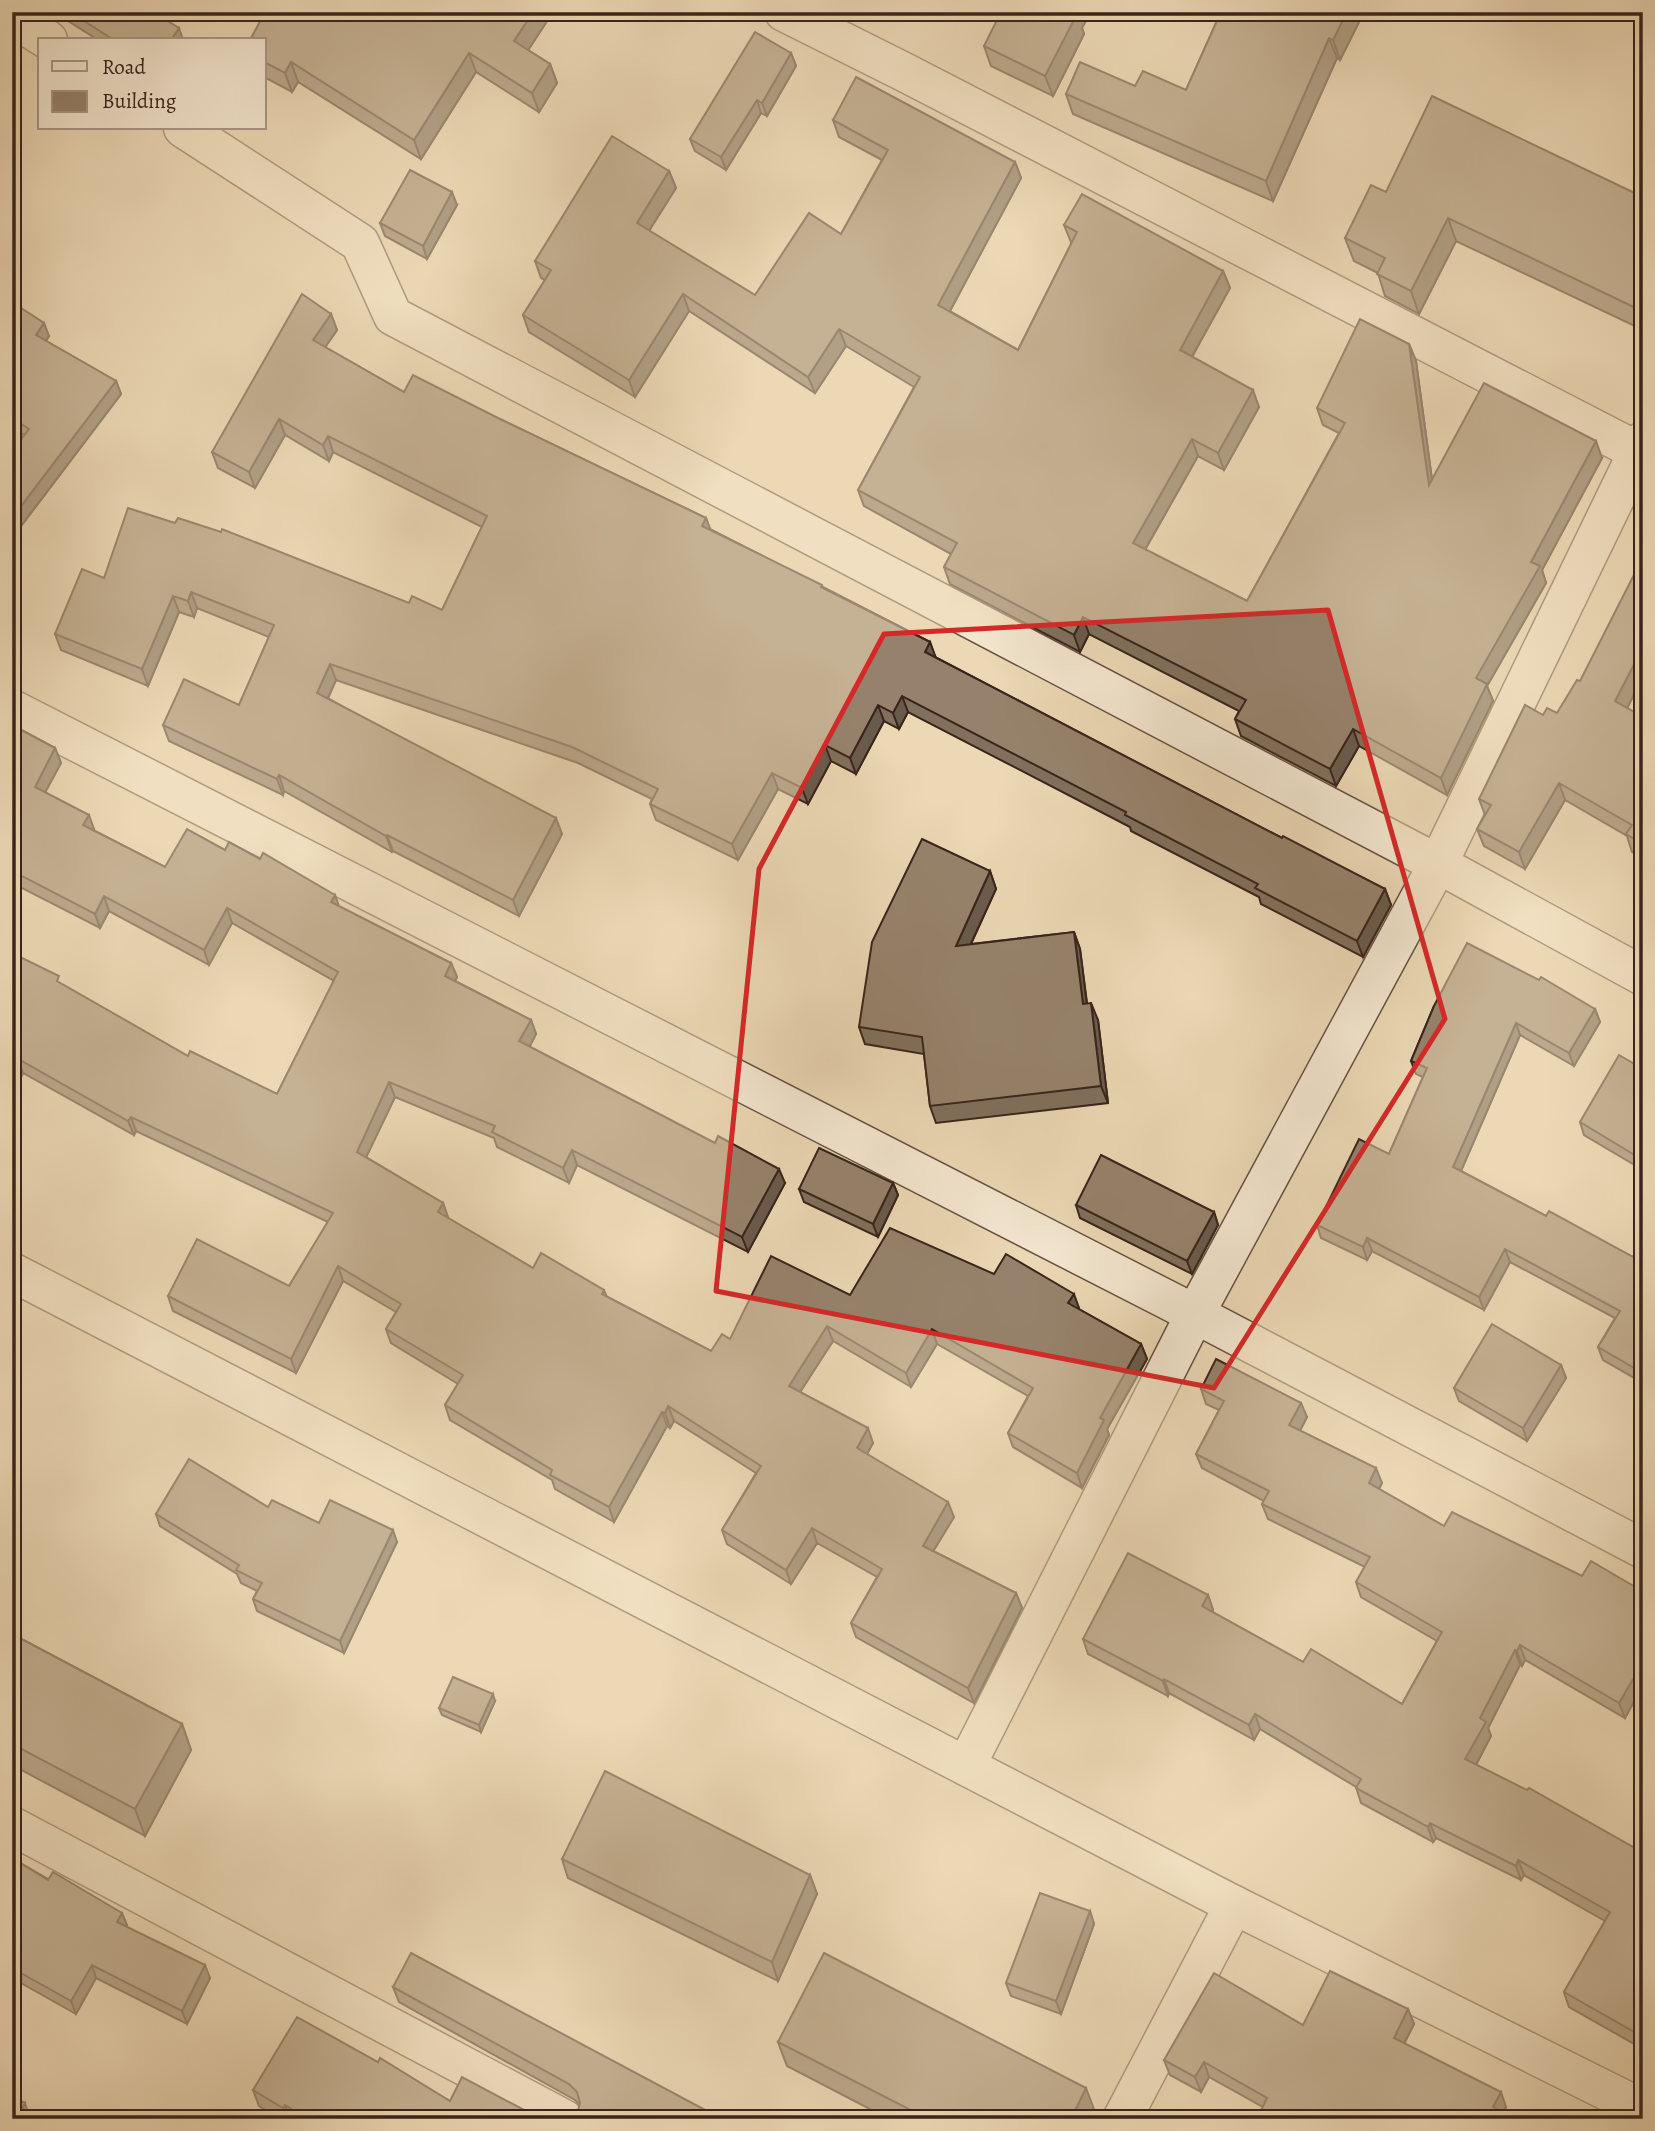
<svg xmlns="http://www.w3.org/2000/svg" width="1655" height="2131" viewBox="0 0 1655 2131" font-family="Alegreya,serif">
<style>
.lines{fill:none;stroke-linecap:round;stroke-linejoin:round}
.minor-casing{stroke:#665142;stroke-width:41}
.minor{stroke:#f3e6cf;stroke-width:38}
.wall{fill:#81705d;stroke:#39241c;stroke-width:2}
.shaded-wall{fill:#695b4c;stroke:#39241c;stroke-width:2}
.building{fill:#96826c;stroke:#39241c;stroke-width:2}
.marked{fill:none;stroke:#d62828;stroke-width:5;stroke-linejoin:round}
</style>
<rect width="100%" height="100%" fill="#ecd8b5"/>
<filter id="stains"><feTurbulence type="fractalNoise" baseFrequency=".00286" numOctaves="4"/><feColorMatrix values="0 0 0 0 .2 0 0 0 0 .09 0 0 0 0 .02 0 0 0 .5 -.17"/></filter>
<radialGradient id="worn" r=".72"><stop offset=".6" stop-color="#630" stop-opacity="0"/><stop offset="1" stop-color="#630" stop-opacity=".3"/></radialGradient>
<g class="lines">
<defs>
<g id="minor">
<path d="M784,12L904,72L1643,454"/>
<path d="M12,17L48,40"/>
<path d="M183,128L360,243L393,316L1438,864L1643,976"/>
<path d="M12,709L1195,1314L1643,1549"/>
<path d="M12,1272L1234,1905L1643,2109"/>
<path d="M966,1766L1195,1314L1438,864L1643,441"/>
<path d="M12,1826L564,2119"/>
<path d="M1122,2119L1234,1905"/>
</g>
</defs>
<use href="#minor" class="minor-casing"/>
<use href="#minor" class="minor"/>
</g>
<g class="wall">
<path d="M54,12H153L183,40H98Z"/>
<path d="M553,12L528,50L550,64L557,83L539,112L476,72L421,159L298,82L292,92L264,77V40Z"/>
<path d="M1216,12H1364L1340,60L1337,58L1273,201L1073,114L1066,94L1135,86L1186,90L1220,14Z"/>
<path d="M1082,28L1084,34L1053,96L991,66L984,46Z"/>
<path d="M791,53L796,66L767,116L761,113L726,170L695,151L690,139Z"/>
<path d="M833,120L1015,162L1021,178L950,311L1018,350L1072,242H1071L1064,225L1223,271L1230,288L1192,357L1259,407L1224,470L1198,456L1145,550L1247,601L1339,433L1323,425L1317,408L1409,344L1416,361L1432,480L1602,458L1542,570L1546,583L1487,686L1493,701L1447,795L1359,746L1336,786L1241,736L1235,719L1239,711L1089,634L1080,652L950,584L944,567L951,554L864,506L858,490L914,387L846,346L815,393L689,311L635,397L529,332L523,315L545,280L541,278L535,261L669,171L676,188L649,231L755,295L841,234L882,160L839,137Z"/>
<path d="M1386,192L1643,197V330L1456,241L1419,314L1385,296L1378,273L1354,261L1345,238Z"/>
<path d="M457,205L427,259L385,236L380,223Z"/>
<path d="M12,302L49,336L46,341L116,381L121,394L12,538V451L24,435L12,427Z"/>
<path d="M331,314L337,330L325,347L404,392L502,420L706,518L710,529L930,642L935,657L1282,838L1385,889L1391,905L1363,957L1261,904L1259,897L1131,831L1130,827L908,712L899,729L884,721L856,774L831,761L808,804L778,789L738,860L656,820L650,804L652,799L578,763L336,680L328,698L562,834L519,916L393,851L392,852L284,791L283,795L169,741L163,725L239,705L269,637L197,608L194,617L179,612L148,686L61,650L55,634L104,578L409,603L442,610L482,527L333,452L329,461L285,435L255,488L218,468L212,452Z"/>
<path d="M1643,677L1627,708L1643,717V858L1632,852L1627,836L1565,800L1525,869L1484,846L1477,829L1485,815L1479,799L1543,715L1557,713L1580,681Z"/>
<path d="M12,725L55,748L61,763L45,792L94,829L93,830L165,867L225,850L451,963L457,977L455,981L531,1020L536,1034L529,1047L785,1183L748,1252L577,1165L569,1183L497,1147L494,1138L395,1097L366,1157L443,1203L448,1218L533,1268L604,1290L607,1297L711,1351L730,1339L850,1295L994,1274L1079,1308V1309L1141,1344L1147,1359L1107,1429L1109,1435L1082,1488L1013,1447L1008,1433L1028,1396L937,1344L911,1387L833,1341L800,1392L873,1443L867,1454L954,1517L933,1551L1016,1593L1022,1608L974,1703L856,1637L851,1623L877,1577L817,1543L791,1584L727,1544L722,1530L756,1473L674,1421L670,1428L667,1426L614,1522L555,1489L552,1480L450,1420L445,1405L458,1384L391,1343L386,1329L396,1312L343,1281L296,1373L173,1311L168,1296L289,1286L328,1222L136,1131L134,1135L23,1073L16,1087L12,1085V953L62,985L188,1056L277,1094L334,981L232,923L209,965L109,911L100,928L12,883Z"/>
<path d="M990,871L996,889L971,944L1074,932L1080,949L1087,1003L1098,1020L1108,1103L936,1123L930,1106L924,1054L865,1044L859,1027Z"/>
<path d="M1434,1006L1595,1009L1600,1022L1574,1066L1520,1035L1461,1171L1546,1216L1633,1257L1643,1239V1383L1603,1360L1598,1347L1615,1318L1510,1262L1484,1310L1372,1251L1367,1260L1321,1238L1317,1225L1389,1154L1423,1077L1416,1074L1411,1061Z"/>
<path d="M1643,1069V1170L1584,1135L1580,1122Z"/>
<path d="M893,1183L898,1195L878,1237L804,1202L799,1189Z"/>
<path d="M1076,1205L1214,1212L1218,1225L1192,1274L1080,1218Z"/>
<path d="M1561,1365L1566,1378L1527,1441L1459,1401L1454,1388Z"/>
<path d="M1201,1389L1307,1417L1300,1431L1382,1483L1379,1489L1444,1526L1582,1576L1637,1588L1643,1579V1696L1638,1694L1625,1718L1525,1660L1522,1666L1520,1665L1488,1728L1491,1736L1476,1765L1642,1852L1643,1851V2049L1569,2007L1564,1992L1605,1921L1524,1875L1521,1880L1436,1838L1433,1842L1361,1803L1356,1787L1260,1729L1254,1740L1169,1693L1168,1696L1088,1654L1083,1639L1208,1595L1213,1610L1212,1612L1303,1662L1402,1704L1437,1641L1361,1597L1356,1582L1365,1567L1268,1519L1262,1504L1264,1501L1202,1468L1196,1454L1219,1410L1206,1404Z"/>
<path d="M268,1507L319,1523L397,1542L344,1653L257,1611L253,1599L257,1591L241,1583L237,1574L160,1526L156,1514Z"/>
<path d="M12,1634L182,1724L191,1750L145,1836L12,1765Z"/>
<path d="M495,1701L481,1732L442,1715L439,1708Z"/>
<path d="M12,1858L127,1925L126,1927L210,1978L187,2024L96,1978L76,2014L12,1978Z"/>
<path d="M562,1859L810,1875L817,1894L778,1981L568,1878Z"/>
<path d="M1090,1911L1094,1924L1061,2014L1011,1996L1006,1983Z"/>
<path d="M393,1987L722,2119L577,2114L580,2105L575,2100L399,2002Z"/>
<path d="M1408,2009L1414,2024L1404,2044L1506,2107L1503,2113L1263,2107L1209,2077L1201,2092L1170,2075L1164,2060L1303,2025Z"/>
<path d="M778,2042L1095,2112L1092,2119H889L787,2066Z"/>
<path d="M378,2062L450,2101L541,2119H280L259,2106L253,2090Z"/>
</g>
<g class="shaded-wall">
<path d="M533,12H553L521,61L514,41Z"/>
<path d="M1073,12H1091L1082,28L1084,34L1053,96L1045,76Z"/>
<path d="M1347,12H1364L1340,60L1333,40Z"/>
<path d="M179,28L183,40H171Z"/>
<path d="M1329,38L1337,58L1273,201L1266,181Z"/>
<path d="M469,53L476,72L421,159L414,140Z"/>
<path d="M791,53L796,66L767,116L762,103Z"/>
<path d="M291,62L298,82L292,92L285,73Z"/>
<path d="M550,64L557,83L539,112L532,93Z"/>
<path d="M757,100L761,113L726,170L721,157Z"/>
<path d="M1015,162L1021,178L944,322L938,305Z"/>
<path d="M669,171L676,188L643,240L637,223Z"/>
<path d="M452,192L457,205L427,259L423,246Z"/>
<path d="M1448,218L1456,241L1419,314L1411,291Z"/>
<path d="M1223,271L1230,288L1186,367L1180,350Z"/>
<path d="M683,294L689,311L635,397L629,380Z"/>
<path d="M331,314L337,330L319,356L313,340Z"/>
<path d="M44,323L49,336L41,348L36,335Z"/>
<path d="M839,329L846,346L815,393L808,377Z"/>
<path d="M1409,344L1416,361L1435,502L1429,485Z"/>
<path d="M116,381L121,394L12,538V518Z"/>
<path d="M1253,390L1259,407L1224,470L1218,453Z"/>
<path d="M279,419L285,435L255,488L249,472Z"/>
<path d="M328,436L333,452L329,461L323,445Z"/>
<path d="M1192,439L1198,456L1139,560L1133,543Z"/>
<path d="M1596,441L1602,458L1542,570L1546,583L1487,686L1493,701L1447,795L1441,778L1476,678L1531,562Z"/>
<path d="M706,518L712,534L702,526Z"/>
<path d="M191,592L197,608L194,617L188,601Z"/>
<path d="M173,596L179,612L148,686L142,669Z"/>
<path d="M1083,617L1089,634L1080,652L1074,635Z"/>
<path d="M930,642L936,658L925,652Z"/>
<path d="M1643,647V677L1622,718L1615,701Z"/>
<path d="M330,664L336,680L323,709L317,693Z"/>
<path d="M902,696L908,712L899,729L893,713Z"/>
<path d="M878,705L884,721L856,774L850,758Z"/>
<path d="M1353,729L1359,746L1336,786L1330,769Z"/>
<path d="M825,745L831,761L808,804L802,788Z"/>
<path d="M55,748L61,763L40,802L35,787Z"/>
<path d="M772,773L778,789L738,860L732,844Z"/>
<path d="M279,775L284,791L283,795L277,779Z"/>
<path d="M1559,783L1565,800L1525,869L1519,852Z"/>
<path d="M89,815L94,829L88,840L83,825Z"/>
<path d="M556,818L562,834L519,916L513,900Z"/>
<path d="M387,835L393,851L392,852L386,836Z"/>
<path d="M990,871L996,889L962,963L956,946Z"/>
<path d="M1385,889L1391,905L1363,957L1357,941Z"/>
<path d="M335,895L340,909L331,902Z"/>
<path d="M104,896L109,911L100,928L95,914Z"/>
<path d="M227,908L232,923L209,965L204,950Z"/>
<path d="M1074,932L1080,949L1089,1021L1083,1004Z"/>
<path d="M451,963L457,977L450,990L445,976Z"/>
<path d="M1091,1003L1098,1020L1108,1103L1101,1086Z"/>
<path d="M1595,1009L1600,1022L1574,1066L1569,1053Z"/>
<path d="M531,1020L536,1034L525,1056L519,1041Z"/>
<path d="M1516,1023L1520,1035L1457,1180L1453,1167Z"/>
<path d="M18,1059L23,1073L16,1087L12,1076V1071Z"/>
<path d="M389,1082L395,1097L362,1166L357,1152Z"/>
<path d="M131,1117L136,1131L134,1135L128,1121Z"/>
<path d="M572,1150L577,1165L569,1183L563,1168Z"/>
<path d="M779,1169L785,1183L748,1252L742,1237Z"/>
<path d="M893,1183L898,1195L878,1237L873,1224Z"/>
<path d="M443,1203L448,1217L443,1226L438,1212Z"/>
<path d="M1214,1212L1218,1225L1192,1274L1187,1261Z"/>
<path d="M1367,1238L1372,1251L1367,1260L1363,1247Z"/>
<path d="M1505,1249L1510,1262L1484,1310L1479,1297Z"/>
<path d="M338,1266L343,1281L296,1373L291,1359Z"/>
<path d="M1074,1294L1079,1308L1074,1318L1068,1303Z"/>
<path d="M827,1326L833,1341L795,1400L789,1386Z"/>
<path d="M932,1329L937,1344L911,1387L906,1373Z"/>
<path d="M1141,1344L1147,1359L1107,1429L1109,1435L1082,1488L1077,1473L1100,1418Z"/>
<path d="M1561,1365L1566,1378L1527,1441L1523,1428Z"/>
<path d="M1301,1403L1307,1417L1295,1440L1289,1425Z"/>
<path d="M668,1406L674,1421L670,1428L665,1413Z"/>
<path d="M662,1412L667,1426L614,1522L609,1507Z"/>
<path d="M868,1428L873,1443L862,1463L857,1448Z"/>
<path d="M1376,1468L1382,1483L1374,1498L1369,1483Z"/>
<path d="M948,1502L954,1517L928,1560L923,1546Z"/>
<path d="M812,1528L817,1543L791,1584L786,1570Z"/>
<path d="M393,1530L397,1542L344,1653L340,1641Z"/>
<path d="M1016,1593L1022,1608L974,1703L968,1688Z"/>
<path d="M1208,1595L1213,1610L1207,1621L1202,1606Z"/>
<path d="M1520,1645L1525,1660L1522,1666L1517,1651Z"/>
<path d="M1515,1650L1520,1665L1488,1728L1491,1736L1471,1774L1465,1759L1480,1718Z"/>
<path d="M1164,1679L1169,1693L1168,1696L1163,1681Z"/>
<path d="M1633,1679L1638,1694L1625,1718L1619,1703Z"/>
<path d="M493,1694L495,1701L481,1732L479,1725Z"/>
<path d="M1255,1714L1260,1729L1254,1740L1249,1725Z"/>
<path d="M182,1724L191,1750L145,1836L135,1809Z"/>
<path d="M1430,1823L1436,1838L1433,1842L1428,1827Z"/>
<path d="M1518,1860L1524,1875L1521,1880L1516,1866Z"/>
<path d="M810,1875L817,1894L778,1981L772,1962Z"/>
<path d="M1090,1911L1094,1924L1061,2014L1056,2001Z"/>
<path d="M122,1913L127,1925L122,1935L117,1922Z"/>
<path d="M92,1965L96,1978L76,2014L71,2001Z"/>
<path d="M205,1965L210,1978L187,2024L182,2011Z"/>
<path d="M1408,2009L1414,2024L1399,2053L1394,2038Z"/>
<path d="M1204,2062L1209,2077L1201,2092L1195,2077Z"/>
<path d="M1086,2088L1095,2112L1092,2119H1071Z"/>
<path d="M1501,2092L1506,2107L1500,2119L1493,2107Z"/>
<path d="M25,2103L29,2116L28,2119H17Z"/>
<path d="M285,2105L290,2119H287L283,2108Z"/>
</g>
<g class="building">
<path d="M70,12H153L179,28L171,40H114Z"/>
<path d="M265,12H533L514,41L550,64L532,93L469,53L414,140L291,62L285,73L264,62V40H250Z"/>
<path d="M1001,12H1074L1077,14L1045,76L984,46Z"/>
<path d="M1221,12H1347L1333,40L1329,38L1266,181L1066,94L1080,62L1135,86L1143,71L1186,90Z"/>
<path d="M755,32L791,53L762,103L757,100L721,157L690,139Z"/>
<path d="M856,77L1015,162L938,305L1018,350L1077,232L1064,225L1082,194L1223,271L1180,350L1253,390L1218,453L1192,439L1133,543L1247,601L1345,423L1317,408L1360,319L1409,344L1429,485L1484,383L1596,441L1531,562L1540,566L1476,678L1487,684L1441,778L1353,729L1330,769L1235,719L1246,700L1083,617L1074,635L944,567L957,543L858,490L920,377L839,329L808,377L683,294L629,380L523,315L551,270L535,261L612,136L669,171L637,223L755,295L809,213L841,234L888,150L833,120Z"/>
<path d="M1432,96L1643,197V308L1642,311L1448,218L1411,291L1377,274L1385,258L1345,238L1371,185L1386,192Z"/>
<path d="M410,170L452,192L423,246L380,223Z"/>
<path d="M302,294L331,314L313,340L404,392L413,375L502,420L706,518L702,526L822,585L821,587L930,642L925,652L1282,838L1283,836L1385,889L1357,941L1255,888L1258,884L1125,815L1126,812L902,696L893,713L878,705L850,758L825,745L802,788L772,773L732,844L650,804L658,789L572,747L330,664L317,693L556,818L513,900L387,835L386,836L279,775L277,779L163,725L184,679L239,705L274,625L191,592L188,601L173,596L142,669L55,634L82,569L104,578L128,508L175,523L178,518L221,532L222,529L409,603L412,596L442,610L487,516L328,436L323,445L279,419L249,472L212,452Z"/>
<path d="M12,302L44,323L36,335L116,381L12,518V451L29,429L12,418Z"/>
<path d="M1643,557V647L1615,701L1643,717V844L1626,834L1632,825L1559,783L1519,852L1477,829L1491,805L1479,799L1525,705L1543,715L1547,708L1557,713L1577,680L1580,681Z"/>
<path d="M12,725L55,748L35,787L89,815L83,825L165,867L187,829L225,850L229,842L260,859L263,853L335,895L331,902L451,963L445,976L531,1020L519,1041L715,1143L718,1136L779,1169L742,1237L572,1150L563,1168L492,1132L495,1126L389,1082L357,1152L443,1203L438,1212L533,1268L541,1253L604,1290L602,1294L711,1351L722,1334L730,1339L771,1256L850,1295L890,1228L994,1274L1006,1254L1074,1294L1068,1303L1141,1344L1100,1418L1104,1420L1077,1473L1008,1433L1033,1388L932,1329L906,1373L827,1326L789,1386L868,1428L857,1448L948,1502L923,1546L1016,1593L968,1688L851,1623L882,1569L812,1528L786,1570L722,1530L761,1466L668,1406L665,1413L662,1412L609,1507L550,1475L552,1470L445,1405L463,1375L386,1329L401,1304L338,1266L291,1359L168,1296L197,1239L289,1286L333,1213L131,1117L128,1121L18,1059L12,1071V953L59,976L57,981L188,1056L190,1051L277,1094L338,972L227,908L204,950L104,896L95,914L12,871Z"/>
<path d="M922,839L990,871L956,946L1074,932L1083,1004L1091,1003L1101,1086L930,1106L922,1037L859,1027L872,942Z"/>
<path d="M1467,943L1539,980L1541,977L1595,1009L1569,1053L1516,1023L1453,1167L1546,1216L1549,1211L1633,1257L1643,1239V1373L1598,1347L1620,1311L1505,1249L1479,1297L1367,1238L1363,1247L1317,1225L1359,1139L1389,1154L1427,1068L1411,1061L1434,1006Z"/>
<path d="M1619,1055L1643,1069V1160L1580,1122Z"/>
<path d="M819,1148L893,1183L873,1224L799,1189Z"/>
<path d="M1101,1155L1214,1212L1187,1261L1076,1205Z"/>
<path d="M1492,1324L1561,1365L1523,1428L1454,1388Z"/>
<path d="M1216,1359L1301,1403L1289,1425L1376,1468L1369,1483L1444,1526L1452,1512L1582,1576L1591,1561L1637,1588L1643,1579V1684L1633,1679L1619,1703L1520,1645L1517,1651L1515,1650L1480,1718L1486,1722L1465,1759L1527,1790L1529,1788L1642,1852L1643,1851V2037L1564,1992L1610,1912L1518,1860L1516,1866L1430,1823L1428,1827L1356,1788L1361,1779L1255,1714L1249,1725L1164,1679L1163,1681L1083,1639L1128,1553L1208,1595L1202,1606L1303,1662L1311,1649L1402,1704L1442,1632L1356,1582L1370,1557L1262,1504L1269,1491L1196,1454L1224,1401L1201,1389Z"/>
<path d="M189,1459L268,1507L272,1500L319,1523L330,1500L393,1530L340,1641L253,1599L262,1583L236,1570L239,1565L156,1514Z"/>
<path d="M12,1634L182,1724L135,1809L12,1744Z"/>
<path d="M453,1677L493,1694L479,1725L439,1708Z"/>
<path d="M605,1771L810,1875L772,1962L562,1859Z"/>
<path d="M12,1858L48,1880L53,1872L122,1913L117,1922L205,1965L182,2011L92,1965L71,2001L12,1968Z"/>
<path d="M1040,1893L1090,1911L1056,2001L1006,1983Z"/>
<path d="M411,1953L722,2119H573L577,2114L580,2103L577,2092L569,2084L393,1987Z"/>
<path d="M824,1953L1086,2088L1071,2119H928L778,2042Z"/>
<path d="M1330,1971L1408,2009L1394,2038L1501,2092L1493,2107L1513,2119H1257L1267,2098L1204,2062L1195,2077L1164,2060L1214,1973L1303,2025Z"/>
<path d="M297,2017L378,2062L380,2058L450,2101L462,2077L541,2119H307L285,2105L283,2108L253,2090Z"/>
<path d="M12,2097L25,2103L17,2119H12Z"/>
</g>
<path d="M0 0H1655V2131H0ZM1328,610L1445,1019L1214,1388L716,1291L759,869L884,634Z" fill="#ecd8b5" fill-opacity=".55" fill-rule="evenodd"/>
<path class="marked" d="M1328,610L1445,1019L1214,1388L716,1291L759,869L884,634Z"/>
<rect width="1655" height="2131" fill="none" stroke="#ecd8b5" stroke-width="42"/>
<rect x="14" y="14" width="1627" height="2103" fill="none" stroke="#39241c" stroke-width="3.5"/>
<rect x="21" y="21" width="1613" height="2089" fill="none" stroke="#39241c" stroke-width="2"/>
<rect x="38" y="38" width="228" height="91" fill="#f3e6cf" stroke="#a99887" stroke-width="2"/>
<rect x="52" y="61" width="35" height="10" fill="#f3e6cf" stroke="#a99887" stroke-width="2"/>
<text x="102" y="74" font-size="21" fill="#39241c">Road</text>
<rect x="52" y="91" width="35" height="21" fill="#96826c" stroke="#a99887" stroke-width="2"/>
<text x="102" y="108" font-size="21" fill="#39241c">Building</text>
<rect width="100%" height="100%" filter="url(#stains)"/>
<rect width="100%" height="100%" fill="url(#worn)"/>
</svg>
